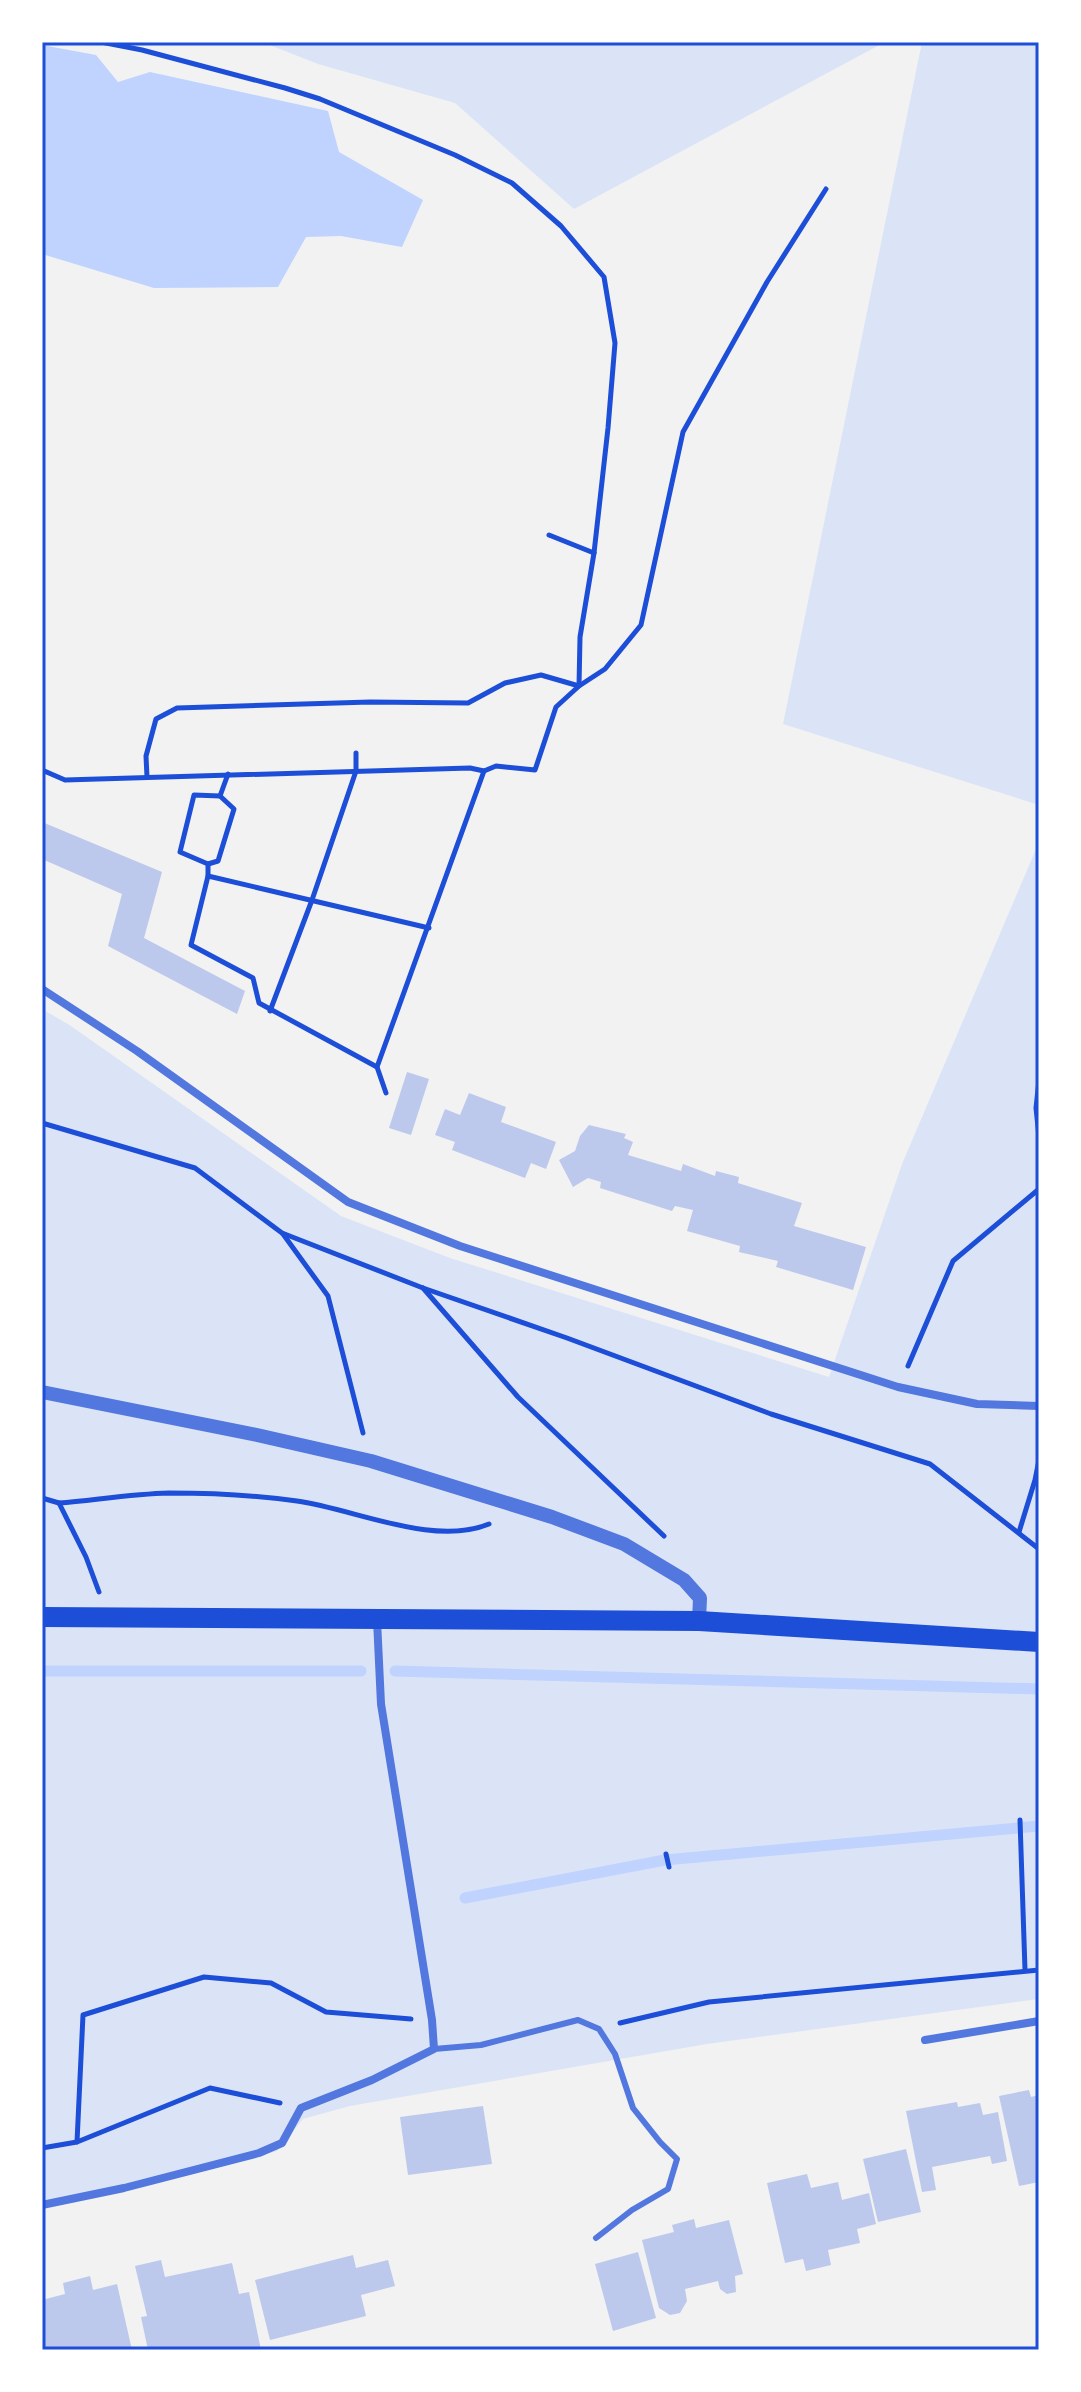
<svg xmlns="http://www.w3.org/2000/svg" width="1081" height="2392" viewBox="0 0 1081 2392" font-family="Quicksand,sans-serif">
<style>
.green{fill:#dbe4f7}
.water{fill:#bfd3fe}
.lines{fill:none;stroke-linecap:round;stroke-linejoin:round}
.stream{stroke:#bfd3fe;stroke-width:11}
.building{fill:#bdc9ec}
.path{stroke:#1d4ed8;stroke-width:5}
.service{stroke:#5277de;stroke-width:6}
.minor{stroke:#5277de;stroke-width:8}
.tertiary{stroke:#5277de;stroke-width:14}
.primary{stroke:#1d4ed8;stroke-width:20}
.neatline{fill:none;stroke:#1d4ed8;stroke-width:3}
</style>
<rect width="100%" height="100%" fill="#f2f2f2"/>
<g class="green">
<path d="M262,42H885L574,209L455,103L318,64Z"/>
<path d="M922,42H1039V805L783,724Z"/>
<path d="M1039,842V1999L707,2044L350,2106L303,2119L277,2151L42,2207V1009L71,1026L341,1216L450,1258L829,1377L902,1164Z"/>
</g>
<path class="water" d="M42,45L96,55L118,82L150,72L328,111L339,152L423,200L402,247L341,236L306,237L278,287L154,288L42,254Z"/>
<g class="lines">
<g class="stream">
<path d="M42,1671H361"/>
<path d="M395,1671L1039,1689"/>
<path d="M465,1898L665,1860L1039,1826"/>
</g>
</g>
<g class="building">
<path d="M42,822L162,872L144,938L245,991L237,1014L108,946L122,894L42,859Z"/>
<path d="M407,1072L429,1079L411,1135L389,1128Z"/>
<path d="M469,1093L506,1107L501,1122L556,1142L546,1169L531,1163L525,1178L452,1150L455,1142L435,1135L445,1109L460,1115Z"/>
<path d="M589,1125L626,1134L624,1138L633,1142L628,1155L681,1171L683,1164L715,1176L716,1171L739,1177L738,1183L802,1203L794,1226L866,1247L853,1290L776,1267L778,1261L739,1252L740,1246L687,1231L693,1210L675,1206L672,1211L600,1188L601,1182L588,1178L573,1187L559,1160L575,1151L580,1136Z"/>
<path d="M1029,2090L1031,2097L1039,2095V2182L1019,2186L999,2096Z"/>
<path d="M957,2102L958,2107L980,2103L983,2115L998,2112L1007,2161L992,2164L990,2156L932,2167L936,2190L922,2192L906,2111Z"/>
<path d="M483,2106L492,2164L408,2175L400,2117Z"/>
<path d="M906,2149L921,2212L878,2222L863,2159Z"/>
<path d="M807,2174L811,2188L838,2182L842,2200L869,2193L876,2224L857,2229L860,2243L828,2250L831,2265L806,2271L803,2259L785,2263L767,2183Z"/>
<path d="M694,2219L696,2228L729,2220L743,2274L735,2276L736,2292L727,2294L720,2289L718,2281L685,2289L687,2301L680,2313L670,2315L659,2308L642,2240L674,2232L672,2225Z"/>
<path d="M638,2252L656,2318L613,2331L595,2264Z"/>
<path d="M353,2255L356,2268L388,2260L395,2286L361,2295L366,2316L270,2340L255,2280Z"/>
<path d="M161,2260L165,2277L232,2263L239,2294L249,2292L261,2350H148L141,2317L147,2316L135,2266Z"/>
<path d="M90,2276L93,2290L117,2284L132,2350H42V2300L65,2294L63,2283Z"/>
</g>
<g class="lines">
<g class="path">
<path d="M549,535L594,553"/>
<path d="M42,770L65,780L470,768L484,771L496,766L535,770L556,707L579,686L580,637L594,553L608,428L615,343L604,277L561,226L512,183L455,155L320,99L285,88L142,50L101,42"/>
<path d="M228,774L220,796L194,795L180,852L208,864V876L191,945L253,978L259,1003L377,1067L386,1093"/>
<path d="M147,777L146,756L156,719L177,708L370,702L468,703L505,683L541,675L579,686L605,669L641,625L683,432L767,282L826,189"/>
<path d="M208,864L218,861L234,809L220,796"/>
<path d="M208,876L429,928"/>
<path d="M270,1011L312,900L356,771V753"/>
<path d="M377,1067L484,771"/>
<path d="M1039,1080L1036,1108L1039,1137"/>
<path d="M42,1123L195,1168L282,1233L423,1288L567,1338L771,1414L930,1464L1039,1549"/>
<path d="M283,1234L328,1296L363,1433"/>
<path d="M423,1288L518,1397L664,1536"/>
<path d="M908,1366L953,1261L1039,1189"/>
<path d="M42,1498L59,1503L86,1557L99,1592"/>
<path d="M59,1503C95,1500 132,1494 169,1493C211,1493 255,1495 297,1501C355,1509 433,1547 489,1524"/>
<path d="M1019,1532L1035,1480L1039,1460"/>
<path d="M1020,1820L1025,1970"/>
<path d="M666,1854L669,1867"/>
<path d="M620,2023L709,2002L1039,1970"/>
<path d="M77,2142L83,2015L204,1977L271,1983L326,2012L411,2019"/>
<path d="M42,2148L77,2142L210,2088L280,2103"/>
</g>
<path class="service" d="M434,2049L481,2045L578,2020L599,2029L615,2054L633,2108L660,2142L677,2159L668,2189L632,2210L596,2238"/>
<g class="minor">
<path d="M42,989L137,1051L348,1202L460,1246L898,1387L977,1404L1039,1406"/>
<path d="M925,2040L1039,2021"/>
<path d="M42,2205L124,2188L259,2153L282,2143L301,2108L372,2080L434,2049L432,2020L381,1704L377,1620"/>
</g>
<path class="tertiary" d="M42,1392L257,1435L371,1461L552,1517L624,1544L684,1580L700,1598L699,1621"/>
<path class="primary" d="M42,1617L699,1621L1039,1642"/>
</g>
<rect width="1081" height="2392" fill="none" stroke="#ffffff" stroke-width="88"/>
<rect x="44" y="44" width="993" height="2304" class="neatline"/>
</svg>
